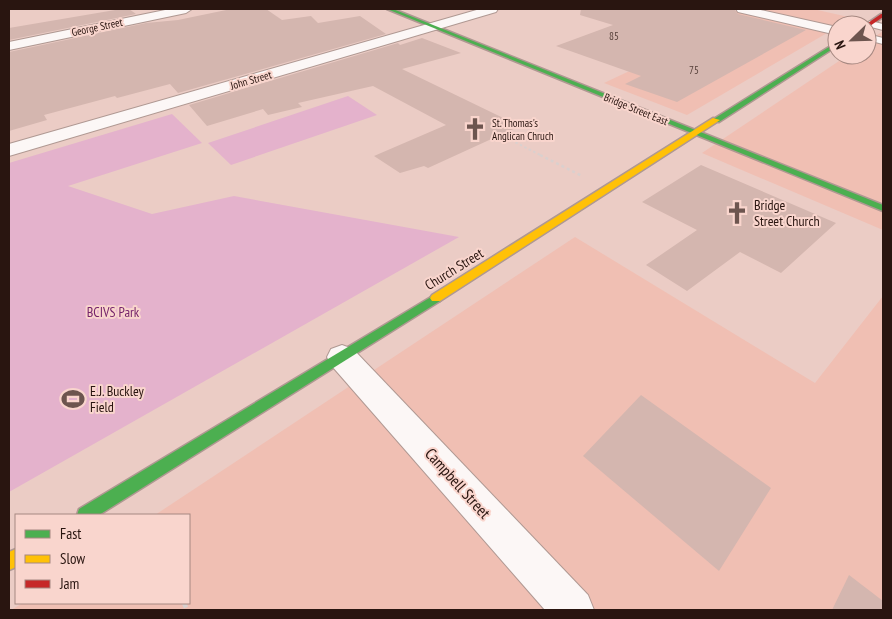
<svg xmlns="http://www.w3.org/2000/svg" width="892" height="619" viewBox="0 0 892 619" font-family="'PT Sans Narrow',sans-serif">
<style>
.built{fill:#f0bfb3}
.green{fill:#e4b2cc}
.building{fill:#d4b6af}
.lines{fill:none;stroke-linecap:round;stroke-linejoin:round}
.lane-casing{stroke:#af9892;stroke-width:2}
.street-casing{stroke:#af9892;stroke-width:2}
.fast-casing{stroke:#af9892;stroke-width:3}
.slow-casing{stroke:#af9892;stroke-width:3}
.jam-casing{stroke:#af9892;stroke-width:3}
.path-far2{stroke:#dad0ce;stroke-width:2;stroke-dasharray:2.5 2.5;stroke-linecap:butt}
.path-far1{stroke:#dad0ce;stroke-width:2.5;stroke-dasharray:3 3;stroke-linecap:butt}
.path{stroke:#dad0ce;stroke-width:4.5;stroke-dasharray:5 5;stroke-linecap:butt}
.lane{fill:#fcf7f6;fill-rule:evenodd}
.street{fill:#fcf7f6;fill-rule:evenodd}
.fast{fill:#4caf50;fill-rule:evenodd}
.slow{fill:#ffc107;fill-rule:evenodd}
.jam{fill:#c62828;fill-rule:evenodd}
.labels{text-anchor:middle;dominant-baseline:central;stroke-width:4;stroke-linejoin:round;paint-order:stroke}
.far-street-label{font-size:11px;fill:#291510;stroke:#f9d5cd}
.number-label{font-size:11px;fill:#56403a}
.far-poi-label{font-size:11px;fill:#291510;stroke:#f9d5cd;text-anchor:start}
.poi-label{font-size:14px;fill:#291510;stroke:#f9d5cd;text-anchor:start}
.street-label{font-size:14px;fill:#291510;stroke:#f9d5cd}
.park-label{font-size:14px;fill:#75236b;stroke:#f9d5cd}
.near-street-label{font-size:16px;fill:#291510;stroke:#f9d5cd}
</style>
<rect width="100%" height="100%" fill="#ebccc5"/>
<g class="built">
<path d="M763,9H813L853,18L841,25H837V27L760,10Z"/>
<path d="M736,11L827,33L687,115L604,83L674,50L659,46Z"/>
<path d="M883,31V230L702,153L848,55H867V42Z"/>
<path d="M575,237L815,383L883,296V610H11L23,603H189V515H155Z"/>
</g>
<g class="green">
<path d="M348,96L377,115L231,165L208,143Z"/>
<path d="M172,114L202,143L68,186L152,214L234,196L459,237L9,492V163Z"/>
</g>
<g class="building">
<path d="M121,9H129L136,14L9,40V28Z"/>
<path d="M231,9H266L282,20L311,16L318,23L360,16L386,34L178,93L170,84L117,98L115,96L44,115L47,120L9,131V52L146,23L178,20Z"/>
<path d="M581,9H734L738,14L806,30L677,102L625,84L641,76L556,46L613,25L580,15Z"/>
<path d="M422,38L461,53L402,69L520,126L428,168L424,166L400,173L374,156L446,125L373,86L298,103L302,107L268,115L263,109L207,126L189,105L398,43L400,45Z"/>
<path d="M701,165L836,223L781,273L740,252L687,291L646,265L697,230L642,202Z"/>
<path d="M641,395L771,488L719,571L583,456Z"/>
<path d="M849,575L883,601V610H832Z"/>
</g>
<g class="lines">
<defs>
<g id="lane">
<path d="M870,21L883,24V30L867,26L866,24Z"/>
<path d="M867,34L883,38V44L867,40Z"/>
</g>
<g id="street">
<path d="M170,9H192L186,13L9,50V42Z"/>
<path d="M480,9H498L496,12L9,156V144Z"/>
<path d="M736,9H756L837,27V35L738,12Z"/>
<path d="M342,345L353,349L588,595L594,610H545L331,365L327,357L331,349Z"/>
</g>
<g id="fast">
<path d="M387,9H393L883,205V211Z"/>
<path d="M837,42V46L719,122L712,120Z"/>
<path d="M436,294L442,298L440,301L99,515H77L79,509Z"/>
</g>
<g id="slow">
<path d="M713,118L720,120L440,301H432L430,298L432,295Z"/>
<path d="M16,549V567L9,570V552Z"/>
</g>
<path id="jam" d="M881,14H883V17L867,28V25H865Z"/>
</defs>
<use href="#lane" class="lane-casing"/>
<use href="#street" class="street-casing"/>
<use href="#fast" class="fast-casing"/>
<use href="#slow" class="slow-casing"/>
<use href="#jam" class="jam-casing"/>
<path class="path-far2" d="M511,140L542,156"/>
<path class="path-far1" d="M540,155L582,176"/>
<path class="path" d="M184,603L187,610"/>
<use href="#lane" class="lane"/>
<use href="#street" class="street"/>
<use href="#fast" class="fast"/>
<use href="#slow" class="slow"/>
<use href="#jam" class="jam"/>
</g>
<defs>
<symbol id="church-bare" viewBox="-9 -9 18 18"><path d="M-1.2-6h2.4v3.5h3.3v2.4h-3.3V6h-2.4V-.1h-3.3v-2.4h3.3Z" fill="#6d554f" stroke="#f9d5cd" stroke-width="2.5" paint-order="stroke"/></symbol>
<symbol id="stadium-bare" viewBox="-9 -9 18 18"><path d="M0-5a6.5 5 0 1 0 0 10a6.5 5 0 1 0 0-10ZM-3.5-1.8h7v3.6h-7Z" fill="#6d554f" stroke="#f9d5cd" stroke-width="2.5" paint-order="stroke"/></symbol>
</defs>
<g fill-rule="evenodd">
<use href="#church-bare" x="459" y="113" width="32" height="32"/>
<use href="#church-bare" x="721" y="197" width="32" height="32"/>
<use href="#stadium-bare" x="57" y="383" width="32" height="32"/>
</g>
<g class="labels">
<g class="far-street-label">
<text transform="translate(97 27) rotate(-12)">George Street</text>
<text transform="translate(251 80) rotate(-16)">John Street</text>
<text transform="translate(636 109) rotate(22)">Bridge Street East</text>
</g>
<g class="number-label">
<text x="614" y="36">85</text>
<text x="694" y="70">75</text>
</g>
<g class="far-poi-label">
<text x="492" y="123">St. Thomas's<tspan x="492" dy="13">Anglican Chruch</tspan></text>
</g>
<g class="poi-label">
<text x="754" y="205">Bridge<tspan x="754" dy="16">Street Church</tspan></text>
<text x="90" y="391">E.J. Buckley<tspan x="90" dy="16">Field</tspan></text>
</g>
<g class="street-label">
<text transform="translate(454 269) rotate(-32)">Church Street</text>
</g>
<g class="park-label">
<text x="113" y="312">BCIVS Park</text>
</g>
<g class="near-street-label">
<text transform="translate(458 483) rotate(48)">Campbell Street</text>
</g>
</g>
<rect width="892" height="619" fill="none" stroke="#291510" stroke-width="20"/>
<rect x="15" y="514" width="175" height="90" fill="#f9d5cd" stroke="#a68881"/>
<rect x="25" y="530" width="25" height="8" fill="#4caf50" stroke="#a68881"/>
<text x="60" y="539" font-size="15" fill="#291510">Fast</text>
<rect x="25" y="555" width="25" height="8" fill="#ffc107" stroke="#a68881"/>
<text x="60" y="564" font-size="15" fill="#291510">Slow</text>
<rect x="25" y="580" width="25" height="8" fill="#c62828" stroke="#a68881"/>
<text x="60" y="589" font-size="15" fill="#291510">Jam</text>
<g transform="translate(852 40) rotate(247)"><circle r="24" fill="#f9d5cd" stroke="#a68881"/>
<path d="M0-4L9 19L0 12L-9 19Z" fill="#6d554f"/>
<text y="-8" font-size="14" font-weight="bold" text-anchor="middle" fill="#291510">N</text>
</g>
</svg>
